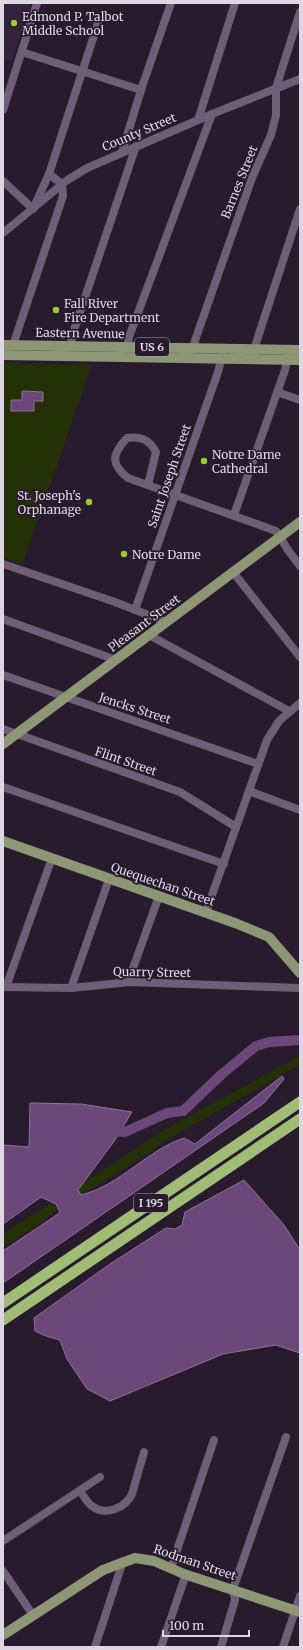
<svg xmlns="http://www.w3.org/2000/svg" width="303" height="1650" viewBox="0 0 303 1650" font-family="Merriweather,serif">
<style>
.built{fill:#34243b}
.green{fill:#243107}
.water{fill:#6b4879;stroke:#8e7399}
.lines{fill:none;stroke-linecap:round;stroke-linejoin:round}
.river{stroke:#6b4879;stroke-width:10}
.minor{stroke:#6f5f76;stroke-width:8}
.major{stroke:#8d9775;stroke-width:10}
.highway{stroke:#a1bc75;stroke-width:11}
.poi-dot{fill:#9cca32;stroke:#281b2e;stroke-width:1.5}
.labels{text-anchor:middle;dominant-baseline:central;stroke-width:3.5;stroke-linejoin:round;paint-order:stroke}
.shield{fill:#281b2e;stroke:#a89ead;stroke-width:1}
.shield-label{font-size:11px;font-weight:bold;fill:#dfd6e3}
.poi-label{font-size:12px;fill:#dfd6e3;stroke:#281b2e;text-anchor:start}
.street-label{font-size:12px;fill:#dfd6e3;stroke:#281b2e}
</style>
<rect width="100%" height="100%" fill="#281b2e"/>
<path class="built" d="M3,3H31L12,61L3,58Z"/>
<g class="green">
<path d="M3,363L92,365L22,565L3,558Z"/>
<path d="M300,1056V1065L170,1138L128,1167L63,1206L24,1235L3,1247V1234L164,1130Z"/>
</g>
<g class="water">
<path d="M22,391L43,392V401H34V411H11V400H22Z"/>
<path d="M282,1076L284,1079L264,1103L3,1283V1251L58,1214L60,1212L56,1204L41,1197L3,1224V1145L29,1147L30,1103L81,1104L132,1112L115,1140L78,1190L81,1195C121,1185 147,1150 184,1138L195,1144Z"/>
<path d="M244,1180L284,1225L300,1250V1353L276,1345L223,1354L110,1401L87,1389L67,1359L60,1340L46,1336L35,1331L34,1318L110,1264L166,1228L175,1229L182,1225L185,1212Z"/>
</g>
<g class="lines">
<path class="river" d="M108,1131L125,1132L167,1113L183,1111L222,1074L256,1046L269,1042L300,1040"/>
<g class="minor">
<path d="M22,52L141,90"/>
<path d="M3,110L37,3"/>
<path d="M198,120L235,3"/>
<path d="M122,152L142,87L171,3"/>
<path d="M3,181L33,209L49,174L98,23"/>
<path d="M3,233L66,181L87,168L212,114L300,79"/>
<path d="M13,345L63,196L62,184L49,174"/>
<path d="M71,346L72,336L136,146"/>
<path d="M127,347L129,337L212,114"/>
<path d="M191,352L252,178L271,135L276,115V88L300,12"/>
<path d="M254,355L256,343L300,209"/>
<path d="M277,392L300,400"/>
<path d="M148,485L156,452C149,439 140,436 127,438C112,454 110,464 128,478L276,531L288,550L300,566"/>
<path d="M234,515L285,370L288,355"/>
<path d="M3,564L115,602L166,622"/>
<path d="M233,572L300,657"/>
<path d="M135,610L219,369L222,353"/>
<path d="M3,619L116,660"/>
<path d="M149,635L289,711"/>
<path d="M3,675L258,764"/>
<path d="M3,729L180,792L236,827"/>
<path d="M3,787L224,864"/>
<path d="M249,791L300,810"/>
<path d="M206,912L267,740L279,721L300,703"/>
<path d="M128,982L159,896"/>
<path d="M3,987L71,988L130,982L300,988"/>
<path d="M6,987L52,858"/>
<path d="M71,988L109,879"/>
<path d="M80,1491C84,1496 87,1503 92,1506C106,1517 126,1507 132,1494L144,1452"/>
<path d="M3,1541L100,1477"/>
<path d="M171,1568L214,1440"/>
<path d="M3,1571L33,1615"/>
<path d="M95,1647L123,1561"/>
<path d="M161,1647L186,1574"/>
<path d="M221,1647L235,1600L233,1589L286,1437"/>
<path d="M283,1647L300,1596"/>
</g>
<g class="major">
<path d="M3,345L300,350"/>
<path d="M3,355L300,360"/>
<path d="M3,744L300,522"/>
<path d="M3,841L235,923L269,937L300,973"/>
<path d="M3,1635L103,1570L135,1558L154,1561L184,1574L300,1612"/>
</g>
<g class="highway">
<path d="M3,1303L300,1102"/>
<path d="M3,1320L300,1119"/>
</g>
</g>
<g class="poi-dot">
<circle cx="14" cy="23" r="4"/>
<circle cx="56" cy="310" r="4"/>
<circle cx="204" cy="461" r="4"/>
<circle cx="89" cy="502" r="4"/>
<circle cx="124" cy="554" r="4"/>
</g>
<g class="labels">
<g class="shield">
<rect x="135" y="338" width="34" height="18" rx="3"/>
<rect x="134" y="1194" width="34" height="18" rx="3"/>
</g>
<g class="shield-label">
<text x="152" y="347">US 6</text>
<text x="151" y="1203">I 195</text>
</g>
<g class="poi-label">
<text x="22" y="16">Edmond P. Talbot<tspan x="22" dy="14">Middle School</tspan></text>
<text x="64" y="303">Fall River<tspan x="64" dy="14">Fire Department</tspan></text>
<text x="212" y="454">Notre Dame<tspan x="212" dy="14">Cathedral</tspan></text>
<text x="81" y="495" text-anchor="end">St. Joseph's<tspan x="81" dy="14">Orphanage</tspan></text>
<text x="132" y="554">Notre Dame</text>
</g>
<g class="street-label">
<text transform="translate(139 132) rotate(-23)">County Street</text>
<text transform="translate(239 182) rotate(-68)">Barnes Street</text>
<text transform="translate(80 333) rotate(1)">Eastern Avenue</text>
<text transform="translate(169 476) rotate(-71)">Saint Joseph Street</text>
<text transform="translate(144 623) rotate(-37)">Pleasant Street</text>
<text transform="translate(135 708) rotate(18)">Jencks Street</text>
<text transform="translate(126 761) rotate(19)">Flint Street</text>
<text transform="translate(163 884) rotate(19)">Quequechan Street</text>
<text transform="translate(152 972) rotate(1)">Quarry Street</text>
<text transform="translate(195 1562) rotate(19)">Rodman Street</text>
</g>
</g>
<rect width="303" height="1650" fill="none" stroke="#dfd6e3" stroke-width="8"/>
<path d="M163 1630v6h86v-6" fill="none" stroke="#dfd6e3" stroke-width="2"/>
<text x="169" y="1630" font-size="12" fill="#dfd6e3" stroke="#281b2e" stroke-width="3" paint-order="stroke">100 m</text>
</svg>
